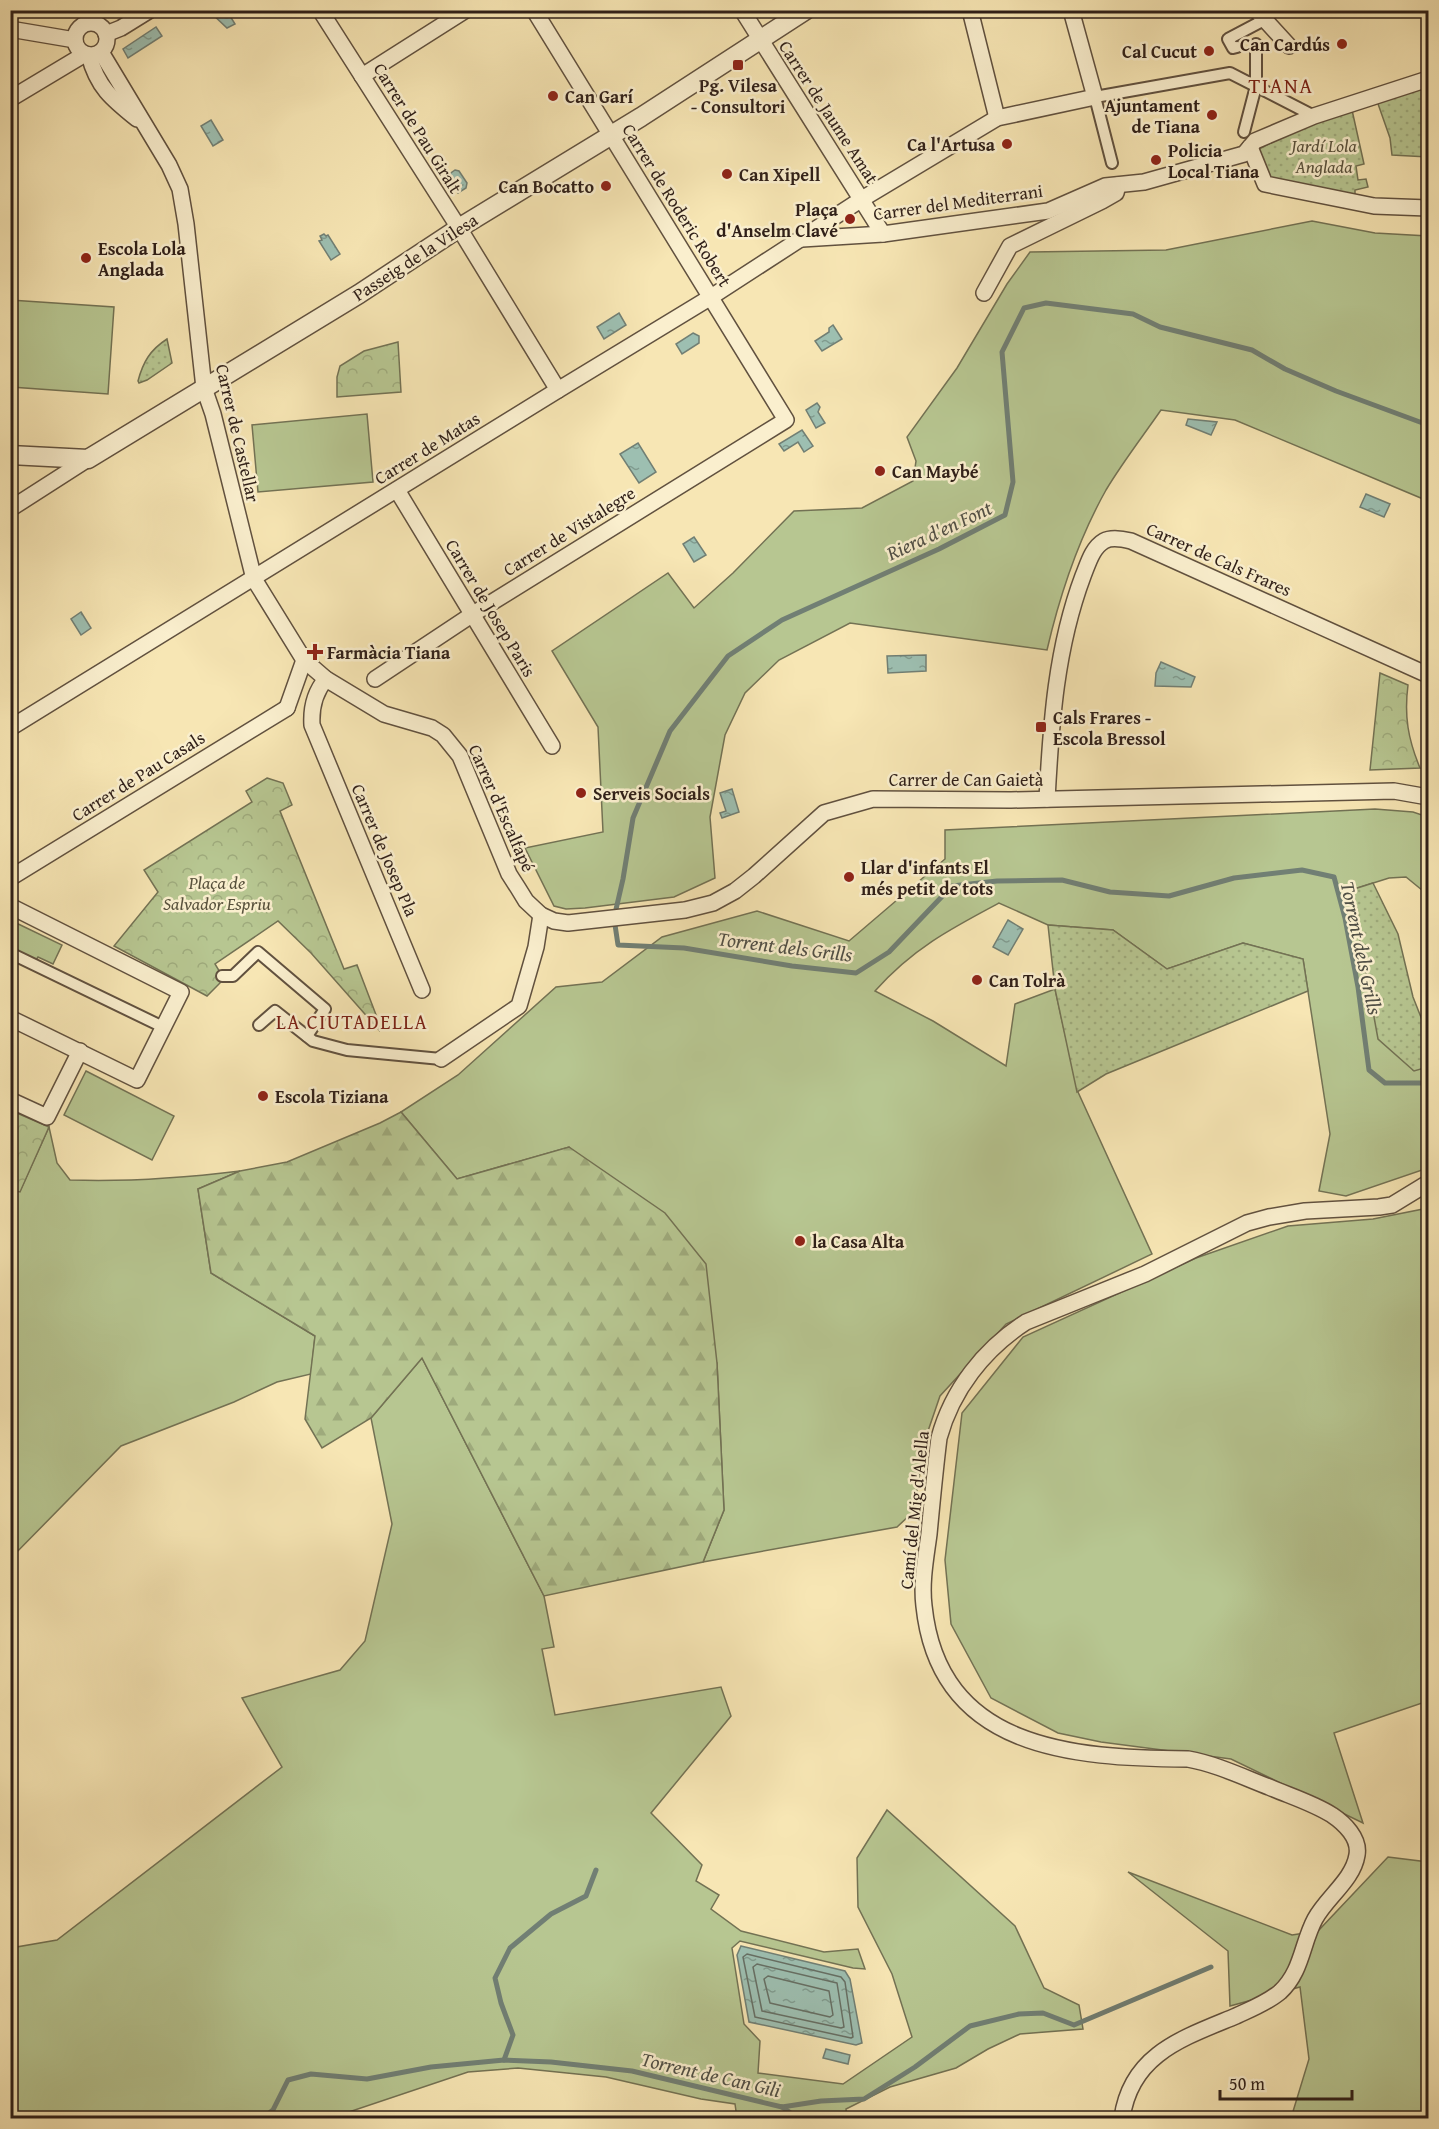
<svg xmlns="http://www.w3.org/2000/svg" width="1439" height="2129" viewBox="0 0 1439 2129" font-family="'Gentium Book Plus',serif">
<style>
.grass{fill:#b7c691;stroke:#737254;stroke-width:1.5}
.forest{fill:url(#forest-firs);stroke:#737254;stroke-width:1.5}
.park{fill:url(#park-crowns);stroke:#737254;stroke-width:1.5}
.garden{fill:url(#garden-dots);stroke:#737254;stroke-width:1.5}
.water{fill:url(#water-ripples);stroke:#717f74;stroke-width:1.5}
.lines{fill:none;stroke-linecap:round;stroke-linejoin:round}
.shore{stroke:#666f64;stroke-width:1.5}
.stream{stroke:#717f74;stroke-width:5}
.pedestrian-casing{stroke:#61513f;stroke-width:14}
.minor-casing{stroke:#61513f;stroke-width:18}
.tertiary-casing{stroke:#61513f;stroke-width:21}
.pedestrian{stroke:#faefce;stroke-width:10}
.minor{stroke:#faefce;stroke-width:15}
.tertiary{stroke:#faefce;stroke-width:18}
.poi-dot{fill:#8f2418;stroke:#faefce;stroke-width:2}
.labels{text-anchor:middle;dominant-baseline:central;stroke-width:5;stroke-linejoin:round;paint-order:stroke}
.poi-label{font-size:18px;font-weight:bold;fill:#2f1f18;stroke:#faefce;text-anchor:start}
.street-label{font-size:18px;fill:#2f1f18;stroke:#faefce}
.park-label{font-size:18px;font-style:italic;fill:#58513c;stroke:#faefce}
.water-label{font-size:20px;font-style:italic;fill:#504f46;stroke:#faefce}
.neighbourhood-label{font-size:20px;letter-spacing:1.5px;fill:#7a1f14;stroke:#faefce}
.quarter-label{font-size:21px;letter-spacing:1.5px;fill:#7a1f14;stroke:#faefce}
</style>
<defs>
<pattern id="forest-firs" width="22" height="20" patternUnits="userSpaceOnUse" patternTransform="scale(1.5)"><rect width="22" height="20" fill="#b7c691"/><path d="M5 1l3.5 6h-7zM16 11l3.5 6h-7z" fill="#9eaa7c"/></pattern>
<pattern id="park-crowns" width="20" height="18" patternUnits="userSpaceOnUse" patternTransform="scale(1.5)"><rect width="20" height="18" fill="#b7c691"/><path d="M2 6a3 3 0 1 1 6 0M12 15a3 3 0 1 1 6 0" fill="none" stroke="#9eaa7c"/></pattern>
<pattern id="garden-dots" width="8" height="8" patternUnits="userSpaceOnUse" patternTransform="scale(1.5)"><rect width="8" height="8" fill="#b7c691"/><path d="M2 2h.1M6 6h.1" fill="none" stroke="#9eaa7c" stroke-width="1.8" stroke-linecap="round"/></pattern>
<pattern id="water-ripples" width="26" height="14" patternUnits="userSpaceOnUse" patternTransform="scale(1.5)"><rect width="26" height="14" fill="#9dbfb1"/><path d="M2 4q2-2 4 0t4 0M15 11q2-2 4 0t4 0" fill="none" stroke="#809b8f"/></pattern>
</defs>
<rect width="100%" height="100%" fill="#f7e6b4"/>
<filter id="stains"><feTurbulence type="fractalNoise" baseFrequency=".00333" numOctaves="4"/><feColorMatrix values="0 0 0 0 .2 0 0 0 0 .09 0 0 0 0 .02 0 0 0 .5 -.17"/></filter>
<radialGradient id="worn" r=".72"><stop offset=".6" stop-color="#630" stop-opacity="0"/><stop offset="1" stop-color="#630" stop-opacity=".3"/></radialGradient>
<g class="grass">
<path d="M1312,221L1375,233L1428,236V501L1235,420L1161,410C1143,436 1122,463 1106,490C1078,540 1060,594 1047,650L850,623L779,660L745,693L725,735L710,817L715,878L674,897L585,908L566,909L554,906L525,848L603,832L598,727L552,651L668,573L694,608L733,573L794,511L862,508L913,481L916,461L907,437L957,368L1007,284L1030,252L1166,250Z"/>
<path d="M10,300L114,307L108,394L11,387Z"/>
<path d="M367,414L373,482L258,492L252,425Z"/>
<path d="M1375,809L1413,812L1428,817V895L1406,877L1389,878L1351,890L1413,1070L1428,1067V1168L1346,1196L1319,1191L1330,1134L1303,959L1243,943L1167,969L1113,930L1048,925L999,903C950,929 912,949 875,991L933,1021L1006,1066L1015,1004L1055,989L1078,1092L1152,1254L1006,1324L940,1396L927,1434L913,1512L897,1527L703,1562L724,1510L717,1363L569,1147L457,1179L401,1112L458,1075L556,987L602,982L662,937L757,911L849,941L945,859V830Z"/>
<path d="M10,920L62,945L53,964L38,957L36,960L11,948Z"/>
<path d="M86,1071L174,1116L152,1160L64,1115Z"/>
<path d="M49,1127L57,1163L70,1180C127,1182 183,1178 240,1171L198,1189L211,1273L315,1336L311,1374L277,1382L234,1402L121,1446L11,1558V1190L20,1191Z"/>
<path d="M1428,1203V1701L1334,1733L1363,1823L1231,1759L1101,1742L1058,1733L991,1698L951,1624L945,1560L962,1413L1023,1337L1196,1258L1288,1226L1373,1219L1423,1209Z"/>
<path d="M422,1358L544,1596L554,1647L542,1649L555,1715L721,1687L731,1716L651,1813L702,1865L696,1881L719,1895L711,1909L741,1931L824,1952L858,1949L865,1969L853,1968L740,1941L732,1948L744,2024L760,2041L758,2073L843,2084L912,2037L892,1974L858,1907L857,1858L887,1810L1015,1926L1044,1988L1079,2005L1083,2029L1020,2034L988,2049L956,2068L890,2087L846,2109L847,2118H737L735,2104L701,2099L606,2077L518,2068L468,2072L331,2118H11V1948L57,1940L282,1767L242,1698L340,1670L365,1641L392,1524L371,1418Z"/>
<path d="M1388,1857L1428,1862V2118H1291L1309,2059L1300,1987L1230,2006L1228,1951L1128,1872L1292,1935L1318,1931Z"/>
</g>
<path class="forest" d="M401,1112L457,1179L569,1147L665,1213L706,1264L717,1363L724,1510L703,1562L544,1596L422,1358L371,1418L322,1448L305,1419L315,1336L211,1273L198,1189L240,1171L287,1162L380,1123Z"/>
<g class="park">
<path d="M398,342L401,392L337,397V377L340,366L364,351Z"/>
<path d="M1380,673L1408,685C1404,716 1408,739 1420,768L1370,770Z"/>
<path d="M267,778L283,783L292,805L280,811L344,969L357,965L378,1020L379,1030L311,953L278,921L215,964L224,979L207,996L114,946L158,892L144,870L252,802L246,791Z"/>
<path d="M10,1110L49,1127L20,1192L11,1190Z"/>
</g>
<g class="garden">
<path d="M1428,82V157L1392,155L1390,138L1377,101Z"/>
<path d="M1352,110L1364,164L1356,166L1358,180L1366,179L1368,187L1355,190V199L1270,181L1257,150L1309,124Z"/>
<path d="M167,339L172,363L147,380L139,383L138,381C143,362 150,350 167,339Z"/>
<path d="M1373,883L1398,934L1413,997L1428,1035V1067L1414,1071L1378,1039L1351,890Z"/>
<path d="M1048,925L1113,930L1167,969L1243,943L1303,959L1308,991L1106,1074L1077,1092L1055,989Z"/>
</g>
<g class="water">
<path d="M209,11H227L235,24L227,28Z"/>
<path d="M156,27L162,36L128,58L123,49Z"/>
<path d="M211,120L223,140L213,146L201,126Z"/>
<path d="M455,170L459,171L467,183L466,188L458,193L448,175Z"/>
<path d="M324,234L326,236L328,235L340,254L331,260L319,241L322,240L320,236Z"/>
<path d="M619,313L626,325L604,339L597,327Z"/>
<path d="M833,325L842,339L822,351L815,341L829,332V328Z"/>
<path d="M693,333L699,336V343L682,354L676,344Z"/>
<path d="M817,403L820,407L818,412L825,423L816,428L806,410Z"/>
<path d="M1188,419L1217,422L1211,435L1186,425Z"/>
<path d="M802,430L813,446L804,452L798,442L784,451L779,444Z"/>
<path d="M638,443L656,472L639,483L620,454Z"/>
<path d="M1366,494L1390,504L1384,517L1360,507Z"/>
<path d="M694,537L706,555L694,562L683,544Z"/>
<path d="M81,612L91,628L81,635L71,619Z"/>
<path d="M926,655V671L888,673L887,656Z"/>
<path d="M1161,662L1195,677L1191,687L1155,686L1156,673Z"/>
<path d="M732,789L739,812L722,818L720,813L726,811L720,793Z"/>
<path d="M1008,920L1023,929L1008,955L993,947Z"/>
<path d="M741,1946L845,1971L850,1979L862,2043L856,2045L749,2022L737,1955Z"/>
<path d="M826,2049L850,2055L848,2064L823,2058Z"/>
</g>
<g class="lines">
<g class="shore">
<path d="M747,1954L841,1977L845,1982L853,2037L851,2038L755,2017L743,1957Z"/>
<path d="M757,1964L837,1983L844,2027L841,2028L762,2011L753,1967Z"/>
<path d="M768,1976L829,1991L833,2015L830,2017L770,2003L764,1979Z"/>
</g>
<g class="stream">
<path d="M1428,425L1336,391L1285,369L1252,350L1160,327L1133,314L1046,303L1024,308L1002,352L1013,482L1005,515L939,549L782,620L728,656L670,731L633,818L623,879L614,918L618,945L684,948L792,966L856,973L889,952L952,886L997,881L1062,880L1110,892L1169,896L1234,878L1302,870L1334,877L1345,918L1358,987L1369,1070L1385,1083H1428"/>
<path d="M504,2060L513,2035L501,2003L495,1978L510,1948L551,1914L586,1896L596,1870"/>
<path d="M782,2107L798,2118"/>
<path d="M263,2118L273,2110L288,2080L311,2074L367,2079L431,2067L504,2060L551,2062L632,2071L782,2107L821,2101L864,2099L915,2067L970,2026L1019,2014L1043,2013L1074,2025L1211,1967"/>
</g>
<defs>
<g id="pedestrian">
<path d="M1237,47L1233,48L1228,39L1264,20"/>
<path d="M1244,132L1256,86V44"/>
<path d="M1112,163L1095,97L1230,73L1314,116"/>
<path d="M10,953L163,1027"/>
<path d="M222,976H233L258,952L325,1009L307,1036"/>
<path d="M259,1025L275,1011L313,1041L347,1050L441,1059"/>
</g>
<g id="minor">
<path d="M320,10L459,228L558,390"/>
<path d="M742,10L883,234"/>
<path d="M970,10L997,118"/>
<path d="M1256,10L1289,46"/>
<circle cx="91" cy="39" r="16"/>
<path d="M10,29L75,40"/>
<path d="M106,34L121,28L150,10"/>
<path d="M101,52L169,165L180,189L186,224L204,388L213,414L254,579L304,660L326,679L384,714L432,728L443,735L460,756L509,874L518,888L526,901L541,915L554,921L568,923L685,910L713,903L735,891L754,876L824,813L873,799L1011,800L1394,791L1428,797"/>
<path d="M89,55C97,87 112,99 137,119"/>
<path d="M362,76L466,10"/>
<path d="M10,99L85,54"/>
<path d="M1250,147L1265,184L1374,206L1428,208"/>
<path d="M802,239L883,234L1048,211L1105,186L1144,182L1244,154L1255,141L1314,116L1428,79"/>
<path d="M984,293L1010,246L1102,201L1116,193L1118,185"/>
<path d="M397,490L552,746"/>
<path d="M10,509L88,459"/>
<path d="M326,679C314,693 311,708 312,725L422,990"/>
<path d="M375,679L473,614L786,420L534,10"/>
<path d="M287,708L304,660"/>
<path d="M10,728L558,390L711,297L862,199L997,118L1095,97L1071,10"/>
<path d="M1047,799C1051,723 1056,648 1083,576C1088,564 1092,548 1104,541C1111,537 1123,539 1131,541L1428,675"/>
<path d="M10,878L287,708"/>
<path d="M10,906L181,992L137,1080L10,1018"/>
<path d="M441,1059L519,1006L536,947L541,915"/>
<path d="M10,1100L47,1117L80,1051"/>
<path d="M1122,2118C1131,2054 1183,2038 1236,2016C1251,2009 1267,2003 1280,1992C1302,1972 1302,1943 1315,1919C1327,1897 1353,1880 1357,1855C1360,1838 1344,1823 1332,1815C1313,1803 1290,1796 1269,1787C1243,1777 1216,1764 1188,1759C1073,1758 939,1750 924,1606C921,1582 926,1557 929,1534C932,1502 935,1470 939,1438C952,1390 984,1349 1026,1322L1145,1274L1247,1223L1269,1217L1305,1211L1379,1207L1392,1205L1428,1183"/>
</g>
<path id="tertiary" d="M10,455L88,459L359,294L459,228L641,117L806,10"/>
</defs>
<use href="#pedestrian" class="pedestrian-casing"/>
<use href="#minor" class="minor-casing"/>
<use href="#tertiary" class="tertiary-casing"/>
<use href="#pedestrian" class="pedestrian"/>
<use href="#minor" class="minor"/>
<use href="#tertiary" class="tertiary"/>
</g>
<g class="poi-dot">
<circle cx="1342" cy="44" r="6"/>
<circle cx="1209" cy="51" r="6"/>
<rect x="732" y="59" width="12" height="12" rx="3"/>
<circle cx="553" cy="96" r="6"/>
<circle cx="1212" cy="115" r="6"/>
<circle cx="1007" cy="144" r="6"/>
<circle cx="1156" cy="160" r="6"/>
<circle cx="727" cy="174" r="6"/>
<circle cx="606" cy="186" r="6"/>
<circle cx="850" cy="219" r="6"/>
<circle cx="86" cy="258" r="6"/>
<circle cx="880" cy="471" r="6"/>
<path d="M312 643h6v6h6v6h-6v6h-6v-6h-6v-6h6z"/>
<rect x="1035" y="721" width="12" height="12" rx="3"/>
<circle cx="581" cy="793" r="6"/>
<circle cx="849" cy="877" r="6"/>
<circle cx="977" cy="980" r="6"/>
<circle cx="263" cy="1096" r="6"/>
<circle cx="800" cy="1241" r="6"/>
</g>
<g class="labels">
<g class="poi-label">
<text x="1330" y="44" text-anchor="end">Can Cardús</text>
<text x="1197" y="51" text-anchor="end">Cal Cucut</text>
<text x="738" y="85" text-anchor="middle">Pg. Vilesa<tspan x="738" dy="21">- Consultori</tspan></text>
<text x="565" y="96">Can Garí</text>
<text x="1200" y="105" text-anchor="end">Ajuntament<tspan x="1200" dy="21">de Tiana</tspan></text>
<text x="995" y="144" text-anchor="end">Ca l'Artusa</text>
<text x="1168" y="150">Policia<tspan x="1168" dy="21">Local Tiana</tspan></text>
<text x="739" y="174">Can Xipell</text>
<text x="594" y="186" text-anchor="end">Can Bocatto</text>
<text x="838" y="209" text-anchor="end">Plaça<tspan x="838" dy="21">d'Anselm Clavé</tspan></text>
<text x="98" y="248">Escola Lola<tspan x="98" dy="21">Anglada</tspan></text>
<text x="892" y="471">Can Maybé</text>
<text x="327" y="652">Farmàcia Tiana</text>
<text x="1053" y="717">Cals Frares -<tspan x="1053" dy="21">Escola Bressol</tspan></text>
<text x="593" y="793">Serveis Socials</text>
<text x="861" y="867">Llar d'infants El<tspan x="861" dy="21">més petit de tots</tspan></text>
<text x="989" y="980">Can Tolrà</text>
<text x="275" y="1096">Escola Tiziana</text>
<text x="812" y="1241">la Casa Alta</text>
</g>
<g class="street-label">
<text transform="translate(829 112) rotate(57)">Carrer de Jaume Amat</text>
<text transform="translate(418 128) rotate(58)">Carrer de Pau Giralt</text>
<text transform="translate(958 202) rotate(-8)">Carrer del Mediterrani</text>
<text transform="translate(677 205) rotate(58)">Carrer de Roderic Robert</text>
<text transform="translate(415 257) rotate(-33)">Passeig de la Vilesa</text>
<text transform="translate(238 433) rotate(77)">Carrer de Castellar</text>
<text transform="translate(427 448) rotate(-32)">Carrer de Matas</text>
<text transform="translate(569 531) rotate(-32)">Carrer de Vistalegre</text>
<text transform="translate(1219 559) rotate(24)">Carrer de Cals Frares</text>
<text transform="translate(491 608) rotate(59)">Carrer de Josep Paris</text>
<text transform="translate(138 776) rotate(-32)">Carrer de Pau Casals</text>
<text x="966" y="779">Carrer de Can Gaietà</text>
<text transform="translate(502 808) rotate(66)">Carrer d'Escalfapé</text>
<text transform="translate(385 850) rotate(67)">Carrer de Josep Pla</text>
<text transform="translate(914 1510) rotate(-84)">Camí del Mig d'Alella</text>
</g>
<g class="park-label">
<text x="1324" y="145">Jardí Lola<tspan x="1324" dy="21">Anglada</tspan></text>
<text x="217" y="882">Plaça de<tspan x="217" dy="21">Salvador Espriu</tspan></text>
</g>
<g class="water-label">
<text transform="translate(939 530) rotate(-25)">Riera d'en Font</text>
<text transform="translate(785 946) rotate(7)">Torrent dels Grills</text>
<text transform="translate(1362 948) rotate(78)">Torrent dels Grills</text>
<text transform="translate(711 2074) rotate(13)">Torrent de Can Gili</text>
</g>
<g class="neighbourhood-label">
<text x="352" y="1021">LA CIUTADELLA</text>
</g>
<g class="quarter-label">
<text x="1281" y="85">TIANA</text>
</g>
</g>
<rect width="1439" height="2129" fill="none" stroke="#f7e6b4" stroke-width="36"/>
<rect x="12" y="12" width="1415" height="2105" fill="none" stroke="#2f1f18" stroke-width="3"/>
<rect x="18" y="18" width="1403" height="2093" fill="none" stroke="#2f1f18" stroke-width="1.5"/>
<path d="M1220 2090v9h132v-9" fill="none" stroke="#2f1f18" stroke-width="3"/>
<text x="1229" y="2090" font-size="18" fill="#2f1f18" stroke="#faefce" stroke-width="4.5" paint-order="stroke">50 m</text>
<rect width="100%" height="100%" filter="url(#stains)"/>
<rect width="100%" height="100%" fill="url(#worn)"/>
</svg>
